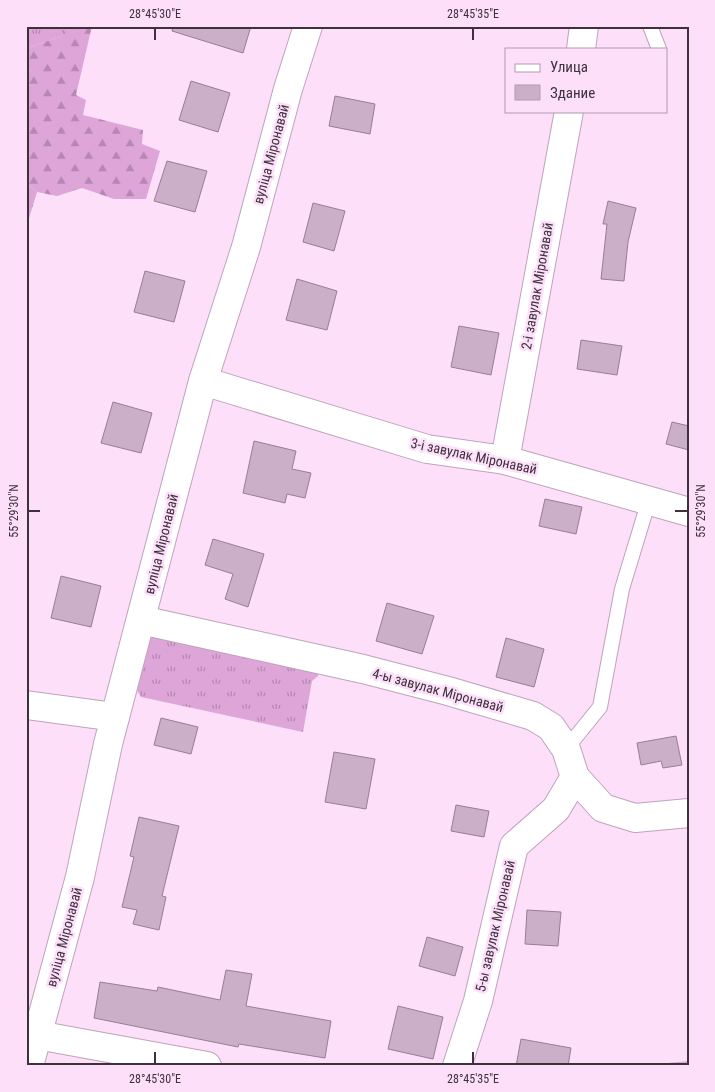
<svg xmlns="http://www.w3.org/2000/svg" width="715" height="1092" viewBox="0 0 715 1092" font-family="'Roboto Condensed',sans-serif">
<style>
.grass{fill:url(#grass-tufts)}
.forest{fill:url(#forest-firs)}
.building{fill:#cbafc9;stroke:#987d95}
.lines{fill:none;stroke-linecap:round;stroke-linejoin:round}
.service-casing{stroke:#bea3bc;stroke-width:16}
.minor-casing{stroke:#bea3bc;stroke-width:30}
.service{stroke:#fff;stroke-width:14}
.minor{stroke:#fff;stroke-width:28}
.ticks{fill:none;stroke:#3d323c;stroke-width:2}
.labels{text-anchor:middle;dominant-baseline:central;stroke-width:5;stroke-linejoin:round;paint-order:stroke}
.street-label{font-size:14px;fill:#3d323c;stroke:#fddffa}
.neatline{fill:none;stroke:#3d323c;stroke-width:2}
.ticks-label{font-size:12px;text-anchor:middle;fill:#3d323c}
</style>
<defs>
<pattern id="grass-tufts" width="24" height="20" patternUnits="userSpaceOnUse" patternTransform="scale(1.25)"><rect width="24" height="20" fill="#dea5d9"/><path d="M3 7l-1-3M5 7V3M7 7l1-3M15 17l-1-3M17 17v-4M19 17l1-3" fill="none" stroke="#b587b1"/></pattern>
<pattern id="forest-firs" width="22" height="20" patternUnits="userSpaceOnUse" patternTransform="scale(1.25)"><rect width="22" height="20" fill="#dea5d9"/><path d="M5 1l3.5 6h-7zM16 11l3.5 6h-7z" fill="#b587b1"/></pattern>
</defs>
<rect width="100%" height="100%" fill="#fddffa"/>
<g class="grass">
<path d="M26,26H64L62,36L30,47L32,70L26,72Z"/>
<path d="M26,183L37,192L26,228Z"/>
<path d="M154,633L319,668L318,676L312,681L303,732L141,697L135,687L146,638Z"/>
<path d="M689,1061V1066H646V1065Z"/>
</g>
<path class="forest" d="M64,26H92L76,95L86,100L83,115L143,130L142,144L160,151L146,199H114L82,188L57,196L37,192L26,183V72L32,70L27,62L30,47L62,36Z"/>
<g class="building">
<path d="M173,26H251L243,53L172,31Z"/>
<path d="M191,81L230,93L218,132L179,120Z"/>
<path d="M335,96L375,104L370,134L329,126Z"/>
<path d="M167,161L207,171L195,212L154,201Z"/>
<path d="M608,201L636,208L628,242L624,281L601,279L607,224H603Z"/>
<path d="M313,203L345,211L334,251L303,242Z"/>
<path d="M145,271L185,281L174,322L134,312Z"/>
<path d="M297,279L337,291L327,330L286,320Z"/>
<path d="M459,326L499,333L491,375L451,367Z"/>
<path d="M581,340L622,346L617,375L577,369Z"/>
<path d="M113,402L152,413L141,453L101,443Z"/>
<path d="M672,422L689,426V450L666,444Z"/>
<path d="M254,441L296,451L292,469L311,473L305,498L287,494L285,503L243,493Z"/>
<path d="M545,499L582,507L576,534L539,526Z"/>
<path d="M213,539L264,554L248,607L225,599L233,574L205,565Z"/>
<path d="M61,576L101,586L91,627L51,618Z"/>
<path d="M387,603L434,616L422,654L376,641Z"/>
<path d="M506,638L544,649L534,687L496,677Z"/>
<path d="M161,718L198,727L191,754L154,745Z"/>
<path d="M676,736L682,765L663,768L661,761L641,765L637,743Z"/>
<path d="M334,752L375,759L366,809L325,802Z"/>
<path d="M456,805L489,811L484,837L451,831Z"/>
<path d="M139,817L179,826L162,896L166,897L159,930L133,924L137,910L122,907L134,857L130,856Z"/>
<path d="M527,910L561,912L558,946L525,944Z"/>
<path d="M427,937L463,947L455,976L419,966Z"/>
<path d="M226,970L252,974L246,1006L331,1021L325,1058L239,1044L238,1047L94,1018L100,982L157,991L158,987L220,1000Z"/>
<path d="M398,1006L443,1017L433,1059L388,1049Z"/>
<path d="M521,1039L571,1048L568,1066H516Z"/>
</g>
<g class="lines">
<defs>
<g id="service">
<path d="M650,26L659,49"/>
<path d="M566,749L600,707L622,589L649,500"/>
</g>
<g id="minor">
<path d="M581,49L584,26"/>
<path d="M203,381L427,449L505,460L689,512"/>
<path d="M505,460L569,111"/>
<path d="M141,620L363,669L448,691L533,716L551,727L566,749L575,777L603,808L635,818L689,813"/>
<path d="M26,705L115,717"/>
<path d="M37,1035L207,1066"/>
<path d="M29,1066L80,877L108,744L203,381L246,247L288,89L308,26"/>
<path d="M457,1066L478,1001L514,846L556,809L575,777"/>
</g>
</defs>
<use href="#service" class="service-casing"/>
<use href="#minor" class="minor-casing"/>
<use href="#service" class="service"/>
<use href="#minor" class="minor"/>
</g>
<path class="ticks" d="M155,28V40M473,28V40M28,511H40M675,511H688M155,1052V1064M473,1052V1064"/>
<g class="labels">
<g class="street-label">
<text transform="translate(271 154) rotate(-75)">вуліца Міронавай</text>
<text transform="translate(537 286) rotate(-80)">2-і завулак Міронавай</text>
<text transform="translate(474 456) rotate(12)">3-і завулак Міронавай</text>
<text transform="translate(161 544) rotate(-76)">вуліца Міронавай</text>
<text transform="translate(438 690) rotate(15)">4-ы завулак Міронавай</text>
<text transform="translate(495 926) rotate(-77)">5-ы завулак Міронавай</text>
<text transform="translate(64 937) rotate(-75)">вуліца Міронавай</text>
</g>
</g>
<rect width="715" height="1092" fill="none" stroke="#fddffa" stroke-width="55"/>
<rect x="505" y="48" width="162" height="65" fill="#fddffa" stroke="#b09aae"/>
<rect x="515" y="64" width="25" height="8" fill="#ffffff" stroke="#b09aae"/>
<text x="550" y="72" font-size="15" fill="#3d323c">Улица</text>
<rect x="515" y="85" width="25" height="15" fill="#cbafc9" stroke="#b09aae"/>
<text x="550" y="98" font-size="15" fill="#3d323c">Здание</text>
<rect x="28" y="28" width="660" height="1036" class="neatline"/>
<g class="ticks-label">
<text x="155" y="18">28°45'30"E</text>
<text x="473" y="18">28°45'35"E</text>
<text transform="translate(14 511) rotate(-90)" y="4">55°29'30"N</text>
<text transform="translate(701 511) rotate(-90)" y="4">55°29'30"N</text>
<text x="155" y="1083">28°45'30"E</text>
<text x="473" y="1083">28°45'35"E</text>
</g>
</svg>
